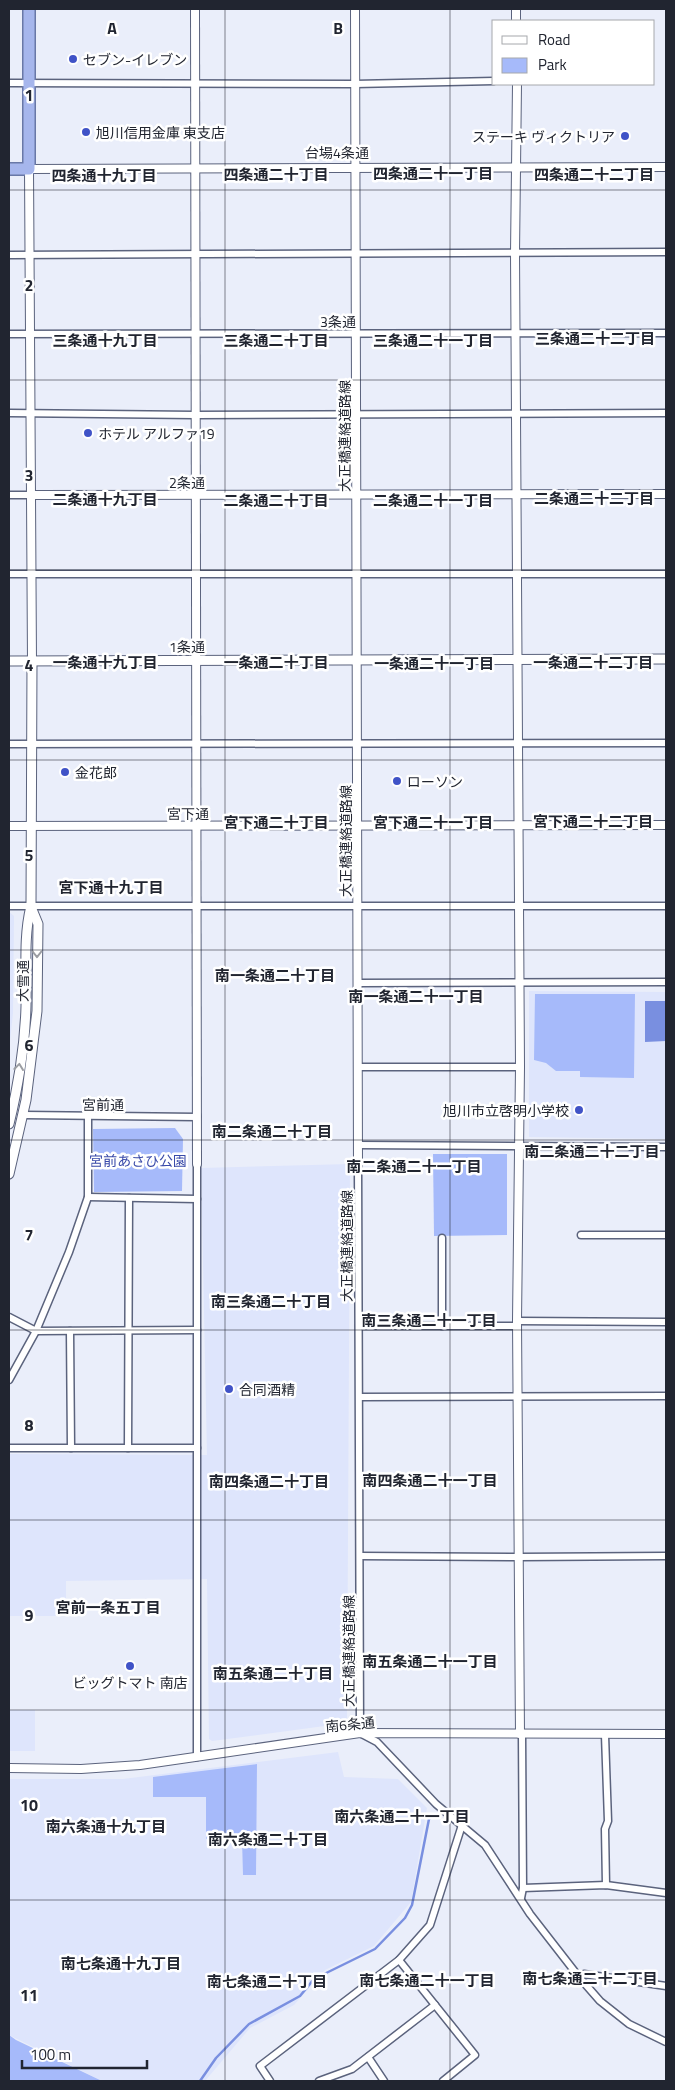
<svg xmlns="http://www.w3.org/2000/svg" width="675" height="2090" viewBox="0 0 675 2090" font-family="'Titillium Web','Noto Sans JP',sans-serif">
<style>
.built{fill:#dee5fc}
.green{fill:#a6bafa}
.water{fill:#798fe0}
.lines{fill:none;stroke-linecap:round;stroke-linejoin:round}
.stream{stroke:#798fe0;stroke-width:2.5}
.minor-casing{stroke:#5b637d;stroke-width:9}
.tertiary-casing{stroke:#5b637d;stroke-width:10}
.secondary-casing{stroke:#5b637d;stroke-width:11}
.trunk-casing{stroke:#6978a7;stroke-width:14}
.minor{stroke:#fff;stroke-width:6}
.tertiary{stroke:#fff;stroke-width:8}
.secondary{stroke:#fff;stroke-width:9}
.trunk{stroke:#a6b6ec;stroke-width:11}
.oneway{stroke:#9b9da2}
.grid{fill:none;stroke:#212530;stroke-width:1;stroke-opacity:0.55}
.poi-dot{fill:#4053c7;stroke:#fff;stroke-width:2}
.labels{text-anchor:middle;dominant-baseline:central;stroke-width:5;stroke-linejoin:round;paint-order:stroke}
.poi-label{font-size:14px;fill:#212530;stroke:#fff;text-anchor:start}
.street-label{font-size:14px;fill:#212530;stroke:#fff}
.park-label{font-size:14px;fill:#394aa9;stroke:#fff}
.neighbourhood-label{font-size:15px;font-weight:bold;fill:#212530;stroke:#fff}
.grid-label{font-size:16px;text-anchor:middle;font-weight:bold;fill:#212530;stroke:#fff;stroke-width:5;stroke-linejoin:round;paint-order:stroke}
</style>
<rect width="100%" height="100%" fill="#eaeefa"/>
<g class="built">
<path d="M9,912L14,916L13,1013L9,1051Z"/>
<path d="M529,991L666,992V1139L529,1137Z"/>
<path d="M350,1164L347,1723L212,1741L209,1739L207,1579L66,1581V1616H9V1454L207,1455L201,1168Z"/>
<rect x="9" y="1710" width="26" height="41"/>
<path d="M338,1752L344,1777L398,1779L427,1808L411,1902L374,1946L325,1970L294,2005L250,2028L205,2081H102L9,2035V1779H123Z"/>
</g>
<g class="green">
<path d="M535,994H635L634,1078L580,1077V1071H556L546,1063L534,1060Z"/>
<path d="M175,1128L183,1139L182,1191L94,1192L93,1129Z"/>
<path d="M433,1154H507V1235L434,1236Z"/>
<path d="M257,1764L256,1875H243L242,1839H206V1797H153V1777Z"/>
<path d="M9,2035L16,2040L102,2081H9Z"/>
</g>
<path class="water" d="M645,1001H665L666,1041L645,1042Z"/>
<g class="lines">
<path class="stream" d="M200,2081L216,2058L249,2024L300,1996L314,1979L375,1949L405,1918L412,1905L429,1819L433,1815"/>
<defs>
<g id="minor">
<path d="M9,83L355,84L494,81"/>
<path d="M9,255L666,252"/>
<path d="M9,334L666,333"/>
<path d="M9,413L195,415L666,413"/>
<path d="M9,495H31"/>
<path d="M9,574H666"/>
<path d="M9,744L666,743"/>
<path d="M9,906H666"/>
<path d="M358,983L666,982"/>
<path d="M358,1067H520"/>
<path d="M24,1115L197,1117"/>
<path d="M358,1145L666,1147"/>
<path d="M197,1164V1757"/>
<path d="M358,1164L360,1733L377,1742L436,1804L485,1845L530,1914L579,1977L600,2001L629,2024L666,2042"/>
<path d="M88,1197L197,1199"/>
<path d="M581,1235H666"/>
<path d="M442,1238V1326"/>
<path d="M9,1317L36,1331L197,1330"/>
<path d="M517,1321L666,1322"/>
<path d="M359,1326H517"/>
<path d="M70,1331L71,1448"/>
<path d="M9,1380L36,1331L69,1252L88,1197V1117"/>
<path d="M360,1397L666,1396"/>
<path d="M9,1448H197"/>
<path d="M128,1448L129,1198"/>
<path d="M360,1556L520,1557L666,1556"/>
<path d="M605,1735L608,1821L605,1829L606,1885"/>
<path d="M523,1888L606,1885L666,1893"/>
<path d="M521,1898L523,1888L522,1734"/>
<path d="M399,1960L475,2055L443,2081"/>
<path d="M579,1977L584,1974L666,1986"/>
<path d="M368,2057L384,2081"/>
<path d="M270,2081L260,2066L399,1960L430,1925L462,1825"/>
<path d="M319,2081L352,2069L435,2005"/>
</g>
<g id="tertiary">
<path d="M195,9L197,1164"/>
<path d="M355,9L358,1164"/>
<path d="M516,21V9"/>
<path d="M517,84L515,253L520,1067L517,1321L520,1734"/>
<path d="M31,495L666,494"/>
<path d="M32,661L29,169L666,167"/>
<path d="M9,826L666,825"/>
<path d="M9,1768L81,1769L140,1765L360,1733L666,1734"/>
</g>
<g id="secondary">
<path d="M9,661L666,659"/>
<path d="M9,1124C18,1087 25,1044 26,1006C27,973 23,938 31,906L32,661"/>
<path d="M9,1174L26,1100L37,1011L38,924L31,907"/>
</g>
<path id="trunk" d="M9,169H29V9"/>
</defs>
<use href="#minor" class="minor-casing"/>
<use href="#tertiary" class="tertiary-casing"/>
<use href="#secondary" class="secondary-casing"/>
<use href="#trunk" class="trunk-casing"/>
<use href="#minor" class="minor"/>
<use href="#tertiary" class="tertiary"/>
<use href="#secondary" class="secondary"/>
<use href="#trunk" class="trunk"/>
</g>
<defs><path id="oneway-chevron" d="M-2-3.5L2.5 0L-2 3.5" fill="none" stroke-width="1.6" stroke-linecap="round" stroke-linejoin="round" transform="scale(1.25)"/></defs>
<g class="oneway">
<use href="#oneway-chevron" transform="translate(37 954) rotate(90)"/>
<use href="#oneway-chevron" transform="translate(19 1067) rotate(-83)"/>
</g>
<path class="grid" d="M225,9V2081M450,9V2081M9,190H666M9,380H666M9,570H666M9,760H666M9,950H666M9,1140H666M9,1330H666M9,1520H666M9,1710H666M9,1900H666"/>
<g class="poi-dot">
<circle cx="73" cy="59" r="5"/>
<circle cx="86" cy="132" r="5"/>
<circle cx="625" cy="136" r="5"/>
<circle cx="88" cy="433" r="5"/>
<circle cx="65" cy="772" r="5"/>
<circle cx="397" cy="781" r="5"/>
<circle cx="579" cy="1110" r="5"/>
<circle cx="229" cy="1389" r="5"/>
<circle cx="130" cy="1666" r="5"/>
</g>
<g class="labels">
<g class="poi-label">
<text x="83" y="59">セブン-イレブン</text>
<text x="96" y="132">旭川信用金庫 東支店</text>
<text x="615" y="136" text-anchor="end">ステーキ ヴィクトリア</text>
<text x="98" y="433">ホテル アルファ19</text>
<text x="75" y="772">金花郎</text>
<text x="407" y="781">ローソン</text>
<text x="569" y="1110" text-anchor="end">旭川市立啓明小学校</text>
<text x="239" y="1389">合同酒精</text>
<text x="130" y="1682" text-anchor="middle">ビッグトマト 南店</text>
</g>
<g class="street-label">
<text x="337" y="152">台場4条通</text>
<text x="338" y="321">3条通</text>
<text transform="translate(344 436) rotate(-90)">大正橋連絡道路線</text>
<text x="187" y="482">2条通</text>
<text x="187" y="646">1条通</text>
<text x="188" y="813">宮下通</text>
<text transform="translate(345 841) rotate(-90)">大正橋連絡道路線</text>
<text transform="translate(22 981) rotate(-90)">大雪通</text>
<text x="103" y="1104">宮前通</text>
<text transform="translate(346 1246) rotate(-90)">大正橋連絡道路線</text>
<text transform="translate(348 1651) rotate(-90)">大正橋連絡道路線</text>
<text transform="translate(350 1724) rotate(-5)">南6条通</text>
</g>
<g class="park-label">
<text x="138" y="1160">宮前あさひ公園</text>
</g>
<g class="neighbourhood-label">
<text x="433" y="173">四条通二十一丁目</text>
<text x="276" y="174">四条通二十丁目</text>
<text x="594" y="174">四条通二十二丁目</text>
<text x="104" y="175">四条通十九丁目</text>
<text x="595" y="338">三条通二十二丁目</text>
<text x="105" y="340">三条通十九丁目</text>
<text x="276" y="340">三条通二十丁目</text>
<text x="433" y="340">三条通二十一丁目</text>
<text x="594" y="498">二条通二十二丁目</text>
<text x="105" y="499">二条通十九丁目</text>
<text x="276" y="500">二条通二十丁目</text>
<text x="433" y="500">二条通二十一丁目</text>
<text x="105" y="662">一条通十九丁目</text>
<text x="276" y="662">一条通二十丁目</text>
<text x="593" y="662">一条通二十二丁目</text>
<text x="434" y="663">一条通二十一丁目</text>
<text x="593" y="821">宮下通二十二丁目</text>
<text x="276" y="822">宮下通二十丁目</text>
<text x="433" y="822">宮下通二十一丁目</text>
<text x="111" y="887">宮下通十九丁目</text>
<text x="275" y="975">南一条通二十丁目</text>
<text x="416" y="996">南一条通二十一丁目</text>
<text x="272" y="1131">南二条通二十丁目</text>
<text x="592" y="1151">南二条通二十二丁目</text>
<text x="414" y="1166">南二条通二十一丁目</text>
<text x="271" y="1301">南三条通二十丁目</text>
<text x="429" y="1320">南三条通二十一丁目</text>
<text x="430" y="1480">南四条通二十一丁目</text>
<text x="269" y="1481">南四条通二十丁目</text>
<text x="108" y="1607">宮前一条五丁目</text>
<text x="430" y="1661">南五条通二十一丁目</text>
<text x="273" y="1673">南五条通二十丁目</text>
<text x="402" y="1816">南六条通二十一丁目</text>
<text x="106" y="1826">南六条通十九丁目</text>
<text x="268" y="1839">南六条通二十丁目</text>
<text x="121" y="1963">南七条通十九丁目</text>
<text x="590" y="1978">南七条通二十二丁目</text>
<text x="427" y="1980">南七条通二十一丁目</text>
<text x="267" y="1981">南七条通二十丁目</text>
</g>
</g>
<g class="grid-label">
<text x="112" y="34">A</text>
<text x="338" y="34">B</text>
<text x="29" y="101">1</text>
<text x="29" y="291">2</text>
<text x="29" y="481">3</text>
<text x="29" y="671">4</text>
<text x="29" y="861">5</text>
<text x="29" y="1051">6</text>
<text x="29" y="1241">7</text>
<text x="29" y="1431">8</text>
<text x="29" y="1621">9</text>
<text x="29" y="1811">10</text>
<text x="29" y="2001">11</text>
</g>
<rect width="675" height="2090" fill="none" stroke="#212530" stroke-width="20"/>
<rect x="492" y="20" width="162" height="65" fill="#ffffff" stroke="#a6a8ac"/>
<rect x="502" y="36" width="25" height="8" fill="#ffffff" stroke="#a6a8ac"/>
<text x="538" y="45" font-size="15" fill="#212530">Road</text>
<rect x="502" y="58" width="25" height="15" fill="#a6bafa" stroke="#a6a8ac"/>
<text x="538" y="70" font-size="15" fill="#212530">Park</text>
<path d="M22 2060v8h125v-8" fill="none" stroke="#212530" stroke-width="2.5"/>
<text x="30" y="2060" font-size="15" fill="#212530" stroke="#ffffff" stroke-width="4" paint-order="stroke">100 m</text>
</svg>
